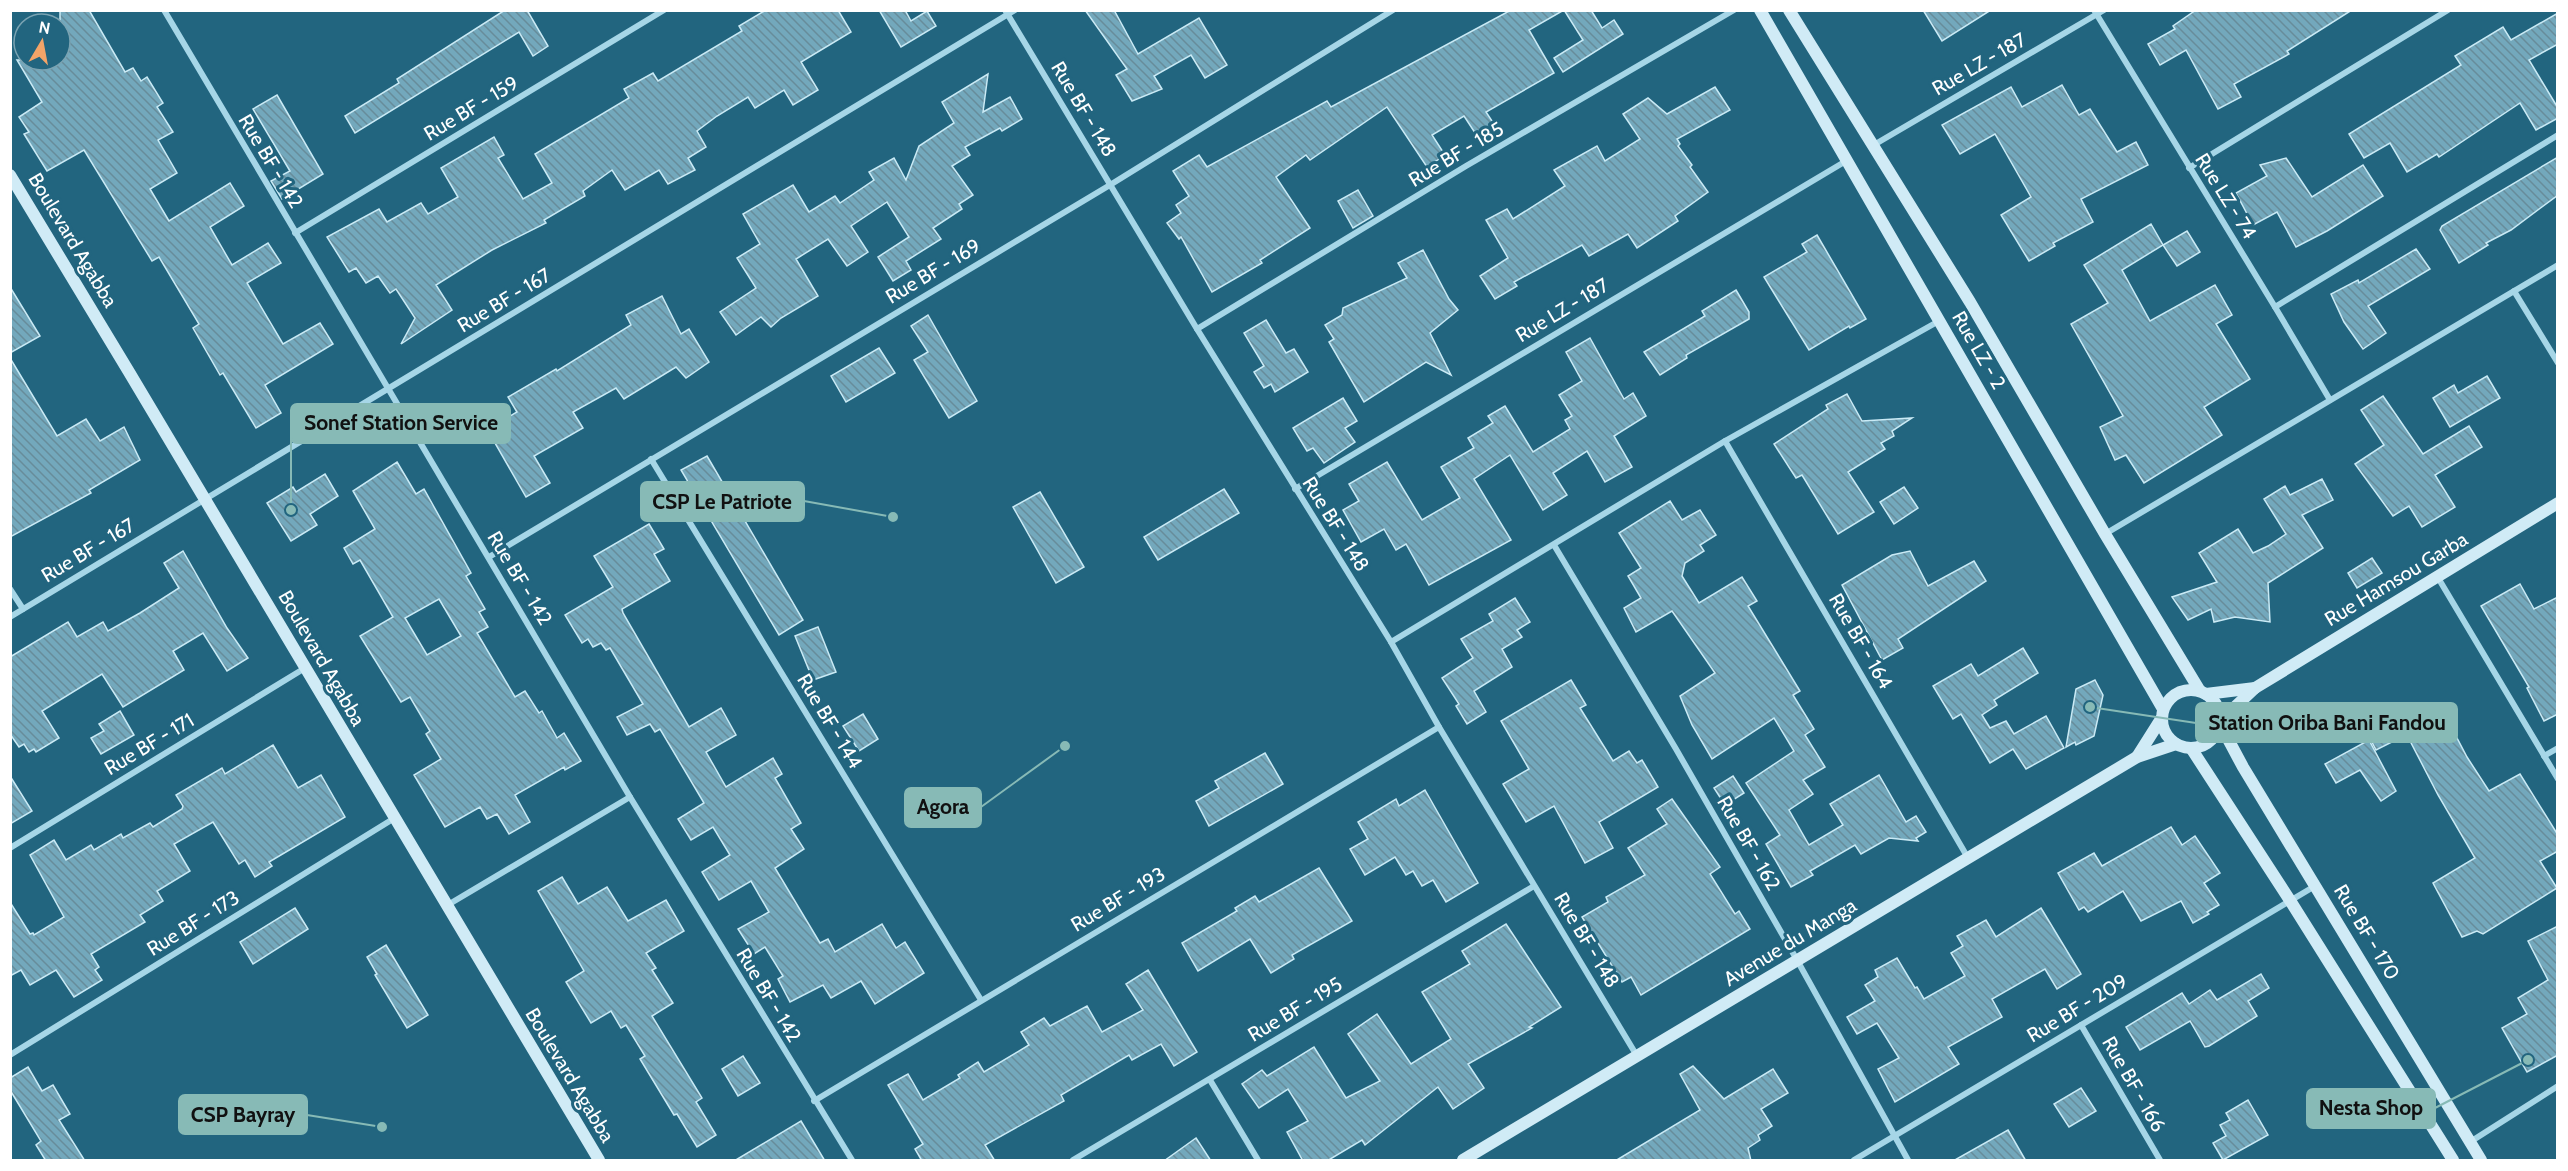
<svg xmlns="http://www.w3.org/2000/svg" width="2568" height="1171" viewBox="0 0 2568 1171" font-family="Cabin,sans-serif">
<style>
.building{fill:url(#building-back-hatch);stroke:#caeaf5;stroke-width:1.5;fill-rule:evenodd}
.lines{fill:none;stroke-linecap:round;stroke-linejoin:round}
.street{stroke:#a6d6e7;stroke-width:6}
.secondary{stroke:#d0ebf6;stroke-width:12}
.labels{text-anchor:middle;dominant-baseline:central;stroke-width:6;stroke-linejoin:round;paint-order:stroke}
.street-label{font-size:20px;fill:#fff;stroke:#22657f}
.leader{fill:none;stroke:#87bab6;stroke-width:2}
.callout-dot{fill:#87bab6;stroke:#22657f;stroke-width:2}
.callout{fill:#87bab6;stroke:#87bab6;stroke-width:2}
.callout-label{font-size:21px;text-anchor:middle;font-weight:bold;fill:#111}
</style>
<defs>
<pattern id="building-back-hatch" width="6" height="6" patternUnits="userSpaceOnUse" patternTransform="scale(1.5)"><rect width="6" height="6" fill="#73a8bc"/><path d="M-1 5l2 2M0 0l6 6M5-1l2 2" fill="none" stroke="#678c9a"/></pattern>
</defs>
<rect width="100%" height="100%" fill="#22657f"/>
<g class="building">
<path d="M60,10H89L125,72L133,68L141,81L147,77L163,103L157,107L173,132L158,140L177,173L150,189L169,221L230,183L244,206L210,227L232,265L268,243L281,263L247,283L283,344L320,323L333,344L265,385L281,413L256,428L223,373L220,375L193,328L199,324L159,257L152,261L84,150L47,171L24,134L29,132L19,117L42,102L17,60H60Z"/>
<path d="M505,10H527L548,46L533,56L519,32L355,133L345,116L399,83L397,79Z"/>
<path d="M766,10H838L851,32L801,62L818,90L793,105L784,90L755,108L748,97L717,116L697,131L706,147L688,158L695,170L668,184L659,170L625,190L612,170L583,191L585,196L544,220L546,223L492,250L436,285L452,310L401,344L415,318L396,289L390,293L378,276L366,283L356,268L349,272L327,237L379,209L387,222L421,203L428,214L458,197L441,168L494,137L504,155L498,158L523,199L552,183L535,154L629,98L624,89L653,73L658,81L742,31L739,26Z"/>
<path d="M879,10H905L911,21L927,11L936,26L901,47Z"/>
<path d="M1085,10H1114L1138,54L1199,18L1227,65L1205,78L1191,55L1154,76L1162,89L1132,101L1116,75L1127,69Z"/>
<path d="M1511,10H1564L1529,30L1554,73L1486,112L1498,130L1481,142L1464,116L1432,135L1445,155L1427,167L1387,107L1310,160L1306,155L1276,177L1310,228L1260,260L1262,263L1212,292L1181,237L1179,239L1167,223L1181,213L1176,205L1189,196L1173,171L1199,155L1207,167L1327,101L1331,107Z"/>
<path d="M1564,10H1591L1602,28L1614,20L1623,34L1563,72L1554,58L1583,40Z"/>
<path d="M1923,10H1991L1942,41Z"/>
<path d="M2196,10H2352L2287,51L2289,54L2234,84L2241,97L2218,109L2186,50L2160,65L2148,44L2175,29L2173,26Z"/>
<path d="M2558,13V44L2529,60L2558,108V118L2536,130L2520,103L2439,157L2437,154L2407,172L2390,143L2364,158L2349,134L2461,65L2455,56L2503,27L2511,40Z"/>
<path d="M988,74L983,112L1010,97L1022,119L1002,131L1000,128L965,147L970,155L952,166L973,195L959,204L962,209L933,228L941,239L906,261L911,270L893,281L878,257L909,237L887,202L851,226L868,252L847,266L828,239L796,259L818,296L781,318L771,327L761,317L736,335L720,312L756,288L737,258L760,244L743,214L793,185L809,212L835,196L840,203L874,180L869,172L894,158L906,180L919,146L954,123L942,102Z"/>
<path d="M2062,85L2079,115L2090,109L2117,152L2136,142L2148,165L2081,199L2093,222L2053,243L2055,246L2029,261L2001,215L2031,197L1995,134L1960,154L1942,125L2011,87L2022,107Z"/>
<path d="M1715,87L1730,110L1677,139L1680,144L1678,146L1692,165L1690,167L1708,192L1675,216L1678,221L1637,248L1628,234L1589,256L1582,245L1514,282L1517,286L1495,299L1480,276L1508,258L1486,220L1507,209L1513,219L1565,186L1554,170L1597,146L1605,161L1640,139L1623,114L1648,98L1667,114Z"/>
<path d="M277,95L323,174L282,199L271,181L290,171L253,109Z"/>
<path d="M2558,157V195L2511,230L2486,243L2488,245L2459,263L2440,230L2442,226Z"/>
<path d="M2286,158L2312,197L2363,165L2383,196L2327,231L2296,247L2277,212L2253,225L2236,193L2267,176L2260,165Z"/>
<path d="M1358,190L1373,216L1353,228L1338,201Z"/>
<path d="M2151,224L2163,245L2122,270L2150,321L2215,285L2232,315L2216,324L2250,379L2204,407L2222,435L2144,483L2126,455L2115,460L2100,427L2123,416L2071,324L2108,303L2084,265Z"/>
<path d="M2187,231L2200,252L2177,266L2163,245Z"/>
<path d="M1817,235L1866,319L1850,328L1849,326L1809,350L1764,277L1807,252L1802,244Z"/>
<path d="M2416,249L2430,269L2368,306L2386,333L2363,349L2344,322L2331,294L2358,280L2359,283Z"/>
<path d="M1423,250L1449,299L1458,310L1430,333L1451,375L1426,362L1364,402L1329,342L1334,339L1325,325L1342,315L1343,308L1407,278L1398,263Z"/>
<path d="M10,287L40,336L10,353Z"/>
<path d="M1736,290L1749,312V319L1686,355L1687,358L1660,375L1644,352L1705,316L1702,311Z"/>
<path d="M662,296L681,334L689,329L709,362L686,378L676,367L624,399L616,388L573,412L583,428L534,456L550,483L526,497L495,443L501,440L493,426L517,412L508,397L556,369L557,371L631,325L626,315Z"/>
<path d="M928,315L977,401L949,418L914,360L928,352L911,326Z"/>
<path d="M1266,320L1286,353L1294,349L1308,372L1275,392L1271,384L1264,388L1254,372L1264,366L1244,333Z"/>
<path d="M1590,338L1624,399L1633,393L1646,416L1614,436L1632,467L1605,482L1587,451L1553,473L1567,495L1543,510L1510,455L1474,479L1511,540L1429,585L1406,544L1396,550L1384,529L1361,542L1343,510L1359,501L1349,484L1387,462L1422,520L1460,498L1441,467L1474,448L1468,438L1493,423L1488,416L1505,406L1533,452L1570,429L1565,420L1572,416L1559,395L1582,381L1566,352Z"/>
<path d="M879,348L895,373L846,402L831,376Z"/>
<path d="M10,358L57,436L86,419L100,441L124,427L140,460L89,490L91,493L10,537Z"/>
<path d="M2487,376L2500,398L2450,427L2433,398L2454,385L2458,393Z"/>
<path d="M1847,394L1862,421L1912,418L1892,431L1894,436L1881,443L1885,449L1848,472L1874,512L1838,534L1802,475L1796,478L1774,444L1828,409L1826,405Z"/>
<path d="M2383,396L2423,454L2469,426L2482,447L2435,475L2455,507L2422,527L2409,506L2393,516L2355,464L2384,445L2361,410Z"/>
<path d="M1343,398L1357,421L1345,428L1355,442L1324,463L1313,448L1307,451L1293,428Z"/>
<path d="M707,456L803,620L779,635L681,470Z"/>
<path d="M397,462L416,494L424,489L471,573L466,576L485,609L479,612L488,627L477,633L515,697L525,691L539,713L542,711L557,738L564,733L581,761L565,770L564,767L515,795L530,822L509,834L497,814L487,819L480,807L445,827L414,775L441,759L426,734L430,731L410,697L401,702L360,636L393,617L360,560L353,564L344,548L375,529L353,491ZM439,599L461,636L427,655L405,618Z"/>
<path d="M325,474L338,496L310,514L317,525L291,541L267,503L293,487L296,492Z"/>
<path d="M2322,479L2333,500L2302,515L2323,548L2268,583L2270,622L2235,617L2214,622L2211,609L2188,620L2172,597L2217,582L2199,553L2238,529L2253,553L2268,546L2286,534L2264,499L2285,486L2290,495Z"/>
<path d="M1904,487L1918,508L1894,524L1880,502Z"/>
<path d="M1224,489L1239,513L1158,560L1144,537Z"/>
<path d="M1040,492L1084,567L1056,583L1013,507Z"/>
<path d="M1670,501L1682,520L1700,510L1716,535L1700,545L1704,551L1685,563L1682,576L1699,603L1742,577L1757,601L1748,606L1800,691L1793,695L1814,729L1805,735L1825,767L1803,780L1813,794L1789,810L1809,845L1843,825L1830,804L1879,775L1906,822L1916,816L1926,832L1916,838L1918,841L1889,838L1861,854L1855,845L1810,871L1813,875L1791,887L1766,844L1780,835L1746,783L1794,751L1774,718L1712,759L1692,725L1680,696L1715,673L1672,611L1636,632L1624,608L1641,598L1628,576L1641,568L1619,533Z"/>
<path d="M649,524L664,549L654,554L670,581L622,609L623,613L689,727L721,708L736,735L706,752L726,787L773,758L782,774L775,778L801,823L791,829L804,849L775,868L820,943L828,939L835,952L882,924L896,948L905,942L924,973L875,1004L861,981L831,998L823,985L790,1002L778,979L783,976L765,947L754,954L738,929L769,912L751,881L719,900L702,872L730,855L713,827L691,840L678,819L704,803L660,729L655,732L650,724L627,735L617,717L643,704L610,648L606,650L601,643L593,647L588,639L582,643L565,615L613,587L594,556Z"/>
<path d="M183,551L227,628L248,658L227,671L203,633L173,651L184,670L123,707L102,674L42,711L59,738L36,752L34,749L29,752L24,744L19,747L10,734V657L68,622L77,637L103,622L108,631L140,613L179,588L164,563Z"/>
<path d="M1910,551L1928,586L1974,561L1986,581L1898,639L1903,648L1882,660L1842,585L1892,555Z"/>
<path d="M2372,558L2382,573L2357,588L2348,573Z"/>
<path d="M2520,584L2534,609L2558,597V714L2544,721L2527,688L2529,687L2481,606Z"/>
<path d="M1515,598L1530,622L1517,630L1522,637L1502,649L1512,667L1474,691L1486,712L1467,724L1456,706L1459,704L1442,678L1473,658L1461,639L1493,621L1489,614Z"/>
<path d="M818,627L836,672L813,680L795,636Z"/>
<path d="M2023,648L2038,673L1994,700L1997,705L1982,715L1990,728L2006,721L2014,734L2046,716L2064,748L2026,769L2013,749L1990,763L1961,714L1953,719L1933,686L1971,664L1978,676Z"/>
<path d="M1571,680L1586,705L1580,708L1613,761L1629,751L1637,763L1642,760L1658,787L1599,822L1613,848L1585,863L1554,806L1526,822L1503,784L1529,769L1501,721Z"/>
<path d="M2095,680L2103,695L2094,736L2076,745L2075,742L2066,747L2076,689Z"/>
<path d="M2387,708L2402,737L2376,750L2361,721Z"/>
<path d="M120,711L134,735L101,754L91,738L104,731L99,724Z"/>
<path d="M863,714L878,739L859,751L843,726Z"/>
<path d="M2445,715L2467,757L2489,791L2520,774L2558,835V851L2540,861L2557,888L2483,934L2477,931L2462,937L2433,883L2475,858L2438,795L2408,737Z"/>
<path d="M2369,740L2396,791L2381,801L2360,770L2336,783L2325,764Z"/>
<path d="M273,745L298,788L321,775L345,817L269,862L272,866L255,877L245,860L239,864L213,822L174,844L190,871L157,891L163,901L140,915L145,922L91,954L99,967L95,970L102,980L74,997L56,970L30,985L21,970L10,976V902L30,934L33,933L34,935L64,917L30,855L54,840L66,860L91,845L94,850L121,834L123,838L150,823L153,827L182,809L183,806L176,795L222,768L225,774Z"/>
<path d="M1265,753L1283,784L1209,826L1196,801L1219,788L1215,781Z"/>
<path d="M10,776L32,811L10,824Z"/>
<path d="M1733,776L1744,793L1725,805L1714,788Z"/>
<path d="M1425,790L1478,883L1446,902L1433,880L1422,886L1413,871L1406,875L1395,857L1365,875L1350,849L1368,839L1358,822L1396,799L1399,806Z"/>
<path d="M1672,799L1720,867L1710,874L1735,914L1739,911L1750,929L1641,995L1631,977L1622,982L1582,917L1608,902L1606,897L1645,875L1628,848L1667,824L1657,809Z"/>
<path d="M2171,827L2182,845L2195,836L2220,873L2204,883L2219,905L2207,912L2209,914L2193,923L2181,901L2141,921L2123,891L2088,912L2084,907L2079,910L2058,873L2094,853L2102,866Z"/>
<path d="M1319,868L1352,921L1292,955L1294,959L1271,973L1250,939L1198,971L1182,943L1237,911L1235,908L1255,896L1259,902Z"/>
<path d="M562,877L578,904L607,887L628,921L666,900L684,931L646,953L656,968L652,970L673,1003L652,1016L702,1098L696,1102L716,1135L697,1147L677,1114L674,1115L640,1059L645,1056L626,1025L621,1028L611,1011L591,1023L566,982L584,971L538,891Z"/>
<path d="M295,908L308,929L253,964L240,942Z"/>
<path d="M2041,908L2081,974L2057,989L2045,969L1992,999L2002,1017L1948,1047L1959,1064L1895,1102L1878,1069L1899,1058L1877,1023L1857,1034L1847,1017L1875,1001L1865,985L1878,977L1875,970L1897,958L1915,988L1917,987L1924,999L1965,976L1951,953L1963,946L1957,936L1986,920L1996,937Z"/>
<path d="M1506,924L1561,1007L1529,1027L1532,1028L1468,1064L1484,1088L1453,1109L1438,1087L1365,1145L1362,1140L1327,1161H1303L1287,1132L1308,1121L1288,1089L1259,1108L1242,1084L1262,1070L1267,1076L1314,1047L1346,1098L1380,1081L1348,1034L1377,1014L1411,1064L1451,1039L1422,992L1470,964L1462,951Z"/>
<path d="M2558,926V1055L2527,1072L2502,1028L2527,1014L2518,998L2548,980L2528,941Z"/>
<path d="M386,945L428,1015L407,1028L375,975L377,974L367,957Z"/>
<path d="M1148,970L1197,1052L1174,1066L1161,1044L1132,1060L1129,1055L1061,1095L1064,1101L985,1145L995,1161H922L915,1149L923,1144L888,1085L908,1074L923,1100L960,1078L958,1075L978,1062L984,1072L1029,1045L1021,1032L1044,1018L1050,1026L1087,1006L1102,1032L1143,1010L1126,984Z"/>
<path d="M2261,974L2269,988L2248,1001L2257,1016L2209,1046L2205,1047L2190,1021L2140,1050L2126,1027L2182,993L2189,1004L2210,990L2217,1000Z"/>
<path d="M743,1056L760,1083L738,1096L722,1069Z"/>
<path d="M1693,1066L1724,1099L1773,1069L1788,1093L1761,1109L1772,1126L1758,1135L1760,1140L1748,1148L1751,1161H1615L1700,1110L1680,1074Z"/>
<path d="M28,1067L42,1091L53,1085L70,1114L59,1120L85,1161H46L36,1145L41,1141L10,1090V1078Z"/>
<path d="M2081,1088L2096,1111L2069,1127L2054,1104Z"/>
<path d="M2248,1100L2268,1135L2223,1160L2213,1143L2226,1136L2220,1125L2230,1120L2226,1113Z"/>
<path d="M801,1121L825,1161H734Z"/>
<path d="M2008,1130L2026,1161H1953Z"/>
<path d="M1196,1138L1211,1161H1164Z"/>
</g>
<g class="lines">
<g class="street">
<path d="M164,10L630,797L852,1160"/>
<path d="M1005,10L1197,329L1391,642L1439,727L1637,1056"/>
<path d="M2094,10L2275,307L2330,400"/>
<path d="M1872,146L2104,10"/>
<path d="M2189,168L2448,10"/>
<path d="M295,233L664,10"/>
<path d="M2514,291L2558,363"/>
<path d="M2275,307L2558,135"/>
<path d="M1197,329L1466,166L1734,10"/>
<path d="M1725,441L1968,858"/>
<path d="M651,459L981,1000"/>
<path d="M1295,489L1846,161"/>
<path d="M2105,534L2558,265"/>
<path d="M1554,545L1676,749L1797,960L1908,1160"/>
<path d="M489,557L1110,185L1393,10"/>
<path d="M2437,576L2558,779"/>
<path d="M10,589L23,609"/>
<path d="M10,617L1015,10"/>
<path d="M1391,642L1725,441L1939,321"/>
<path d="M2544,756L2558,748"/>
<path d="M10,848L305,668"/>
<path d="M446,906L630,797"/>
<path d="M2081,1025L2160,1160"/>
<path d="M10,1055L393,819"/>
<path d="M1210,1080L1258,1160"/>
<path d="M814,1101L1439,727"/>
<path d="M2470,1142L2558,1086"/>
<path d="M1073,1160L1534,886"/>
<path d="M1854,1160L2315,886"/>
</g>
<g class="secondary">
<path d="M1760,10L2163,709"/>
<path d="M1789,10L1970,302L2105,534L2200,691"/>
<path d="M10,175C209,502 402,833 599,1160"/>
<circle cx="2191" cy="719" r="29"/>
<path d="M2206,694L2255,688"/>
<path d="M2220,721L2255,688L2558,503"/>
<path d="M2220,724L2243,767L2481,1160"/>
<path d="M2191,748L2291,902L2453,1160"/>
<path d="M2137,757L2161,719"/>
<path d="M1463,1160L2137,757L2176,744"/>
</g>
</g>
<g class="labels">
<g class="street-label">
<text transform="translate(1979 64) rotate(-30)">Rue LZ - 187</text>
<text transform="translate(471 108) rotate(-31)">Rue BF - 159</text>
<text transform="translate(1084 109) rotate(59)">Rue BF - 148</text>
<text transform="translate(1456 154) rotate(-31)">Rue BF - 185</text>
<text transform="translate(271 161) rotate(59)">Rue BF - 142</text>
<text transform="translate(2226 196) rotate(58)">Rue LZ - 74</text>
<text transform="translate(73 240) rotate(59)">Boulevard Agabba</text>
<text transform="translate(933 271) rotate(-31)">Rue BF - 169</text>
<text transform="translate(504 300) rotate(-31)">Rue BF - 167</text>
<text transform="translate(1562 310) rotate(-31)">Rue LZ - 187</text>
<text transform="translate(1979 350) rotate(60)">Rue LZ - 2</text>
<text transform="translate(1336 524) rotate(58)">Rue BF - 148</text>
<text transform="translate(88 550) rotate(-31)">Rue BF - 167</text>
<text transform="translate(520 578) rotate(59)">Rue BF - 142</text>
<text transform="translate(2396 579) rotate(-31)">Rue Hamsou Garba</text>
<text transform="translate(1861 641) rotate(60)">Rue BF - 164</text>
<text transform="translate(322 658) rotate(60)">Boulevard Agabba</text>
<text transform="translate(830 721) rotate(59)">Rue BF - 144</text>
<text transform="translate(149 744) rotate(-31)">Rue BF - 171</text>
<text transform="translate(1749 843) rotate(60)">Rue BF - 162</text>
<text transform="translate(1118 899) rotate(-31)">Rue BF - 193</text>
<text transform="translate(193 923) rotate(-32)">Rue BF - 173</text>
<text transform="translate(2367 932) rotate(59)">Rue BF - 170</text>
<text transform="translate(1587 940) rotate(59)">Rue BF - 148</text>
<text transform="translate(1790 942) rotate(-31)">Avenue du Manga</text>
<text transform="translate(769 995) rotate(59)">Rue BF - 142</text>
<text transform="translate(2077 1008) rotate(-31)">Rue BF - 209</text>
<text transform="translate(1295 1009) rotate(-31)">Rue BF - 195</text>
<text transform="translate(570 1075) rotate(59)">Boulevard Agabba</text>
<text transform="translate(2134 1084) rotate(60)">Rue BF - 166</text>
</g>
</g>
<path class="leader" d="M291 510L291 423M893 517L804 501M2090 707L2196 723M1065 746L981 807M2528 1060L2435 1108M382 1127L307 1115"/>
<g class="callout-dot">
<circle cx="291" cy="510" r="6"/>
<circle cx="893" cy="517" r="6"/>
<circle cx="2090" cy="707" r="6"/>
<circle cx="1065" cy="746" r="6"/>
<circle cx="2528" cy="1060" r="6"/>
<circle cx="382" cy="1127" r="6"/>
</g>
<g class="callout">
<rect x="291" y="404" width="219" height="39" rx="6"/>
<rect x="641" y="482" width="163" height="39" rx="6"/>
<rect x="2196" y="703" width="261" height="39" rx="6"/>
<rect x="905" y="788" width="76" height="39" rx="6"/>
<rect x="2307" y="1089" width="128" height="39" rx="6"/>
<rect x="179" y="1095" width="128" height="39" rx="6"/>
</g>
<g class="callout-label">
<text x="401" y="430">Sonef Station Service</text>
<text x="722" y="509">CSP Le Patriote</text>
<text x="2327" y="730">Station Oriba Bani Fandou</text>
<text x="943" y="814">Agora</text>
<text x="2371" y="1115">Nesta Shop</text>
<text x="243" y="1122">CSP Bayray</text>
</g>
<rect width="2568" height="1171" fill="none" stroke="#ffffff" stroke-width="24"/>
<g transform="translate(42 42) rotate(10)"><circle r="28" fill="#22657f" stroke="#7aa3b2" stroke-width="1.5"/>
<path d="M0-4.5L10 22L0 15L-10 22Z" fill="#f3a468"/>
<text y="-9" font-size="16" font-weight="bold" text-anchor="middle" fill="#ffffff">N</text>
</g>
</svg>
